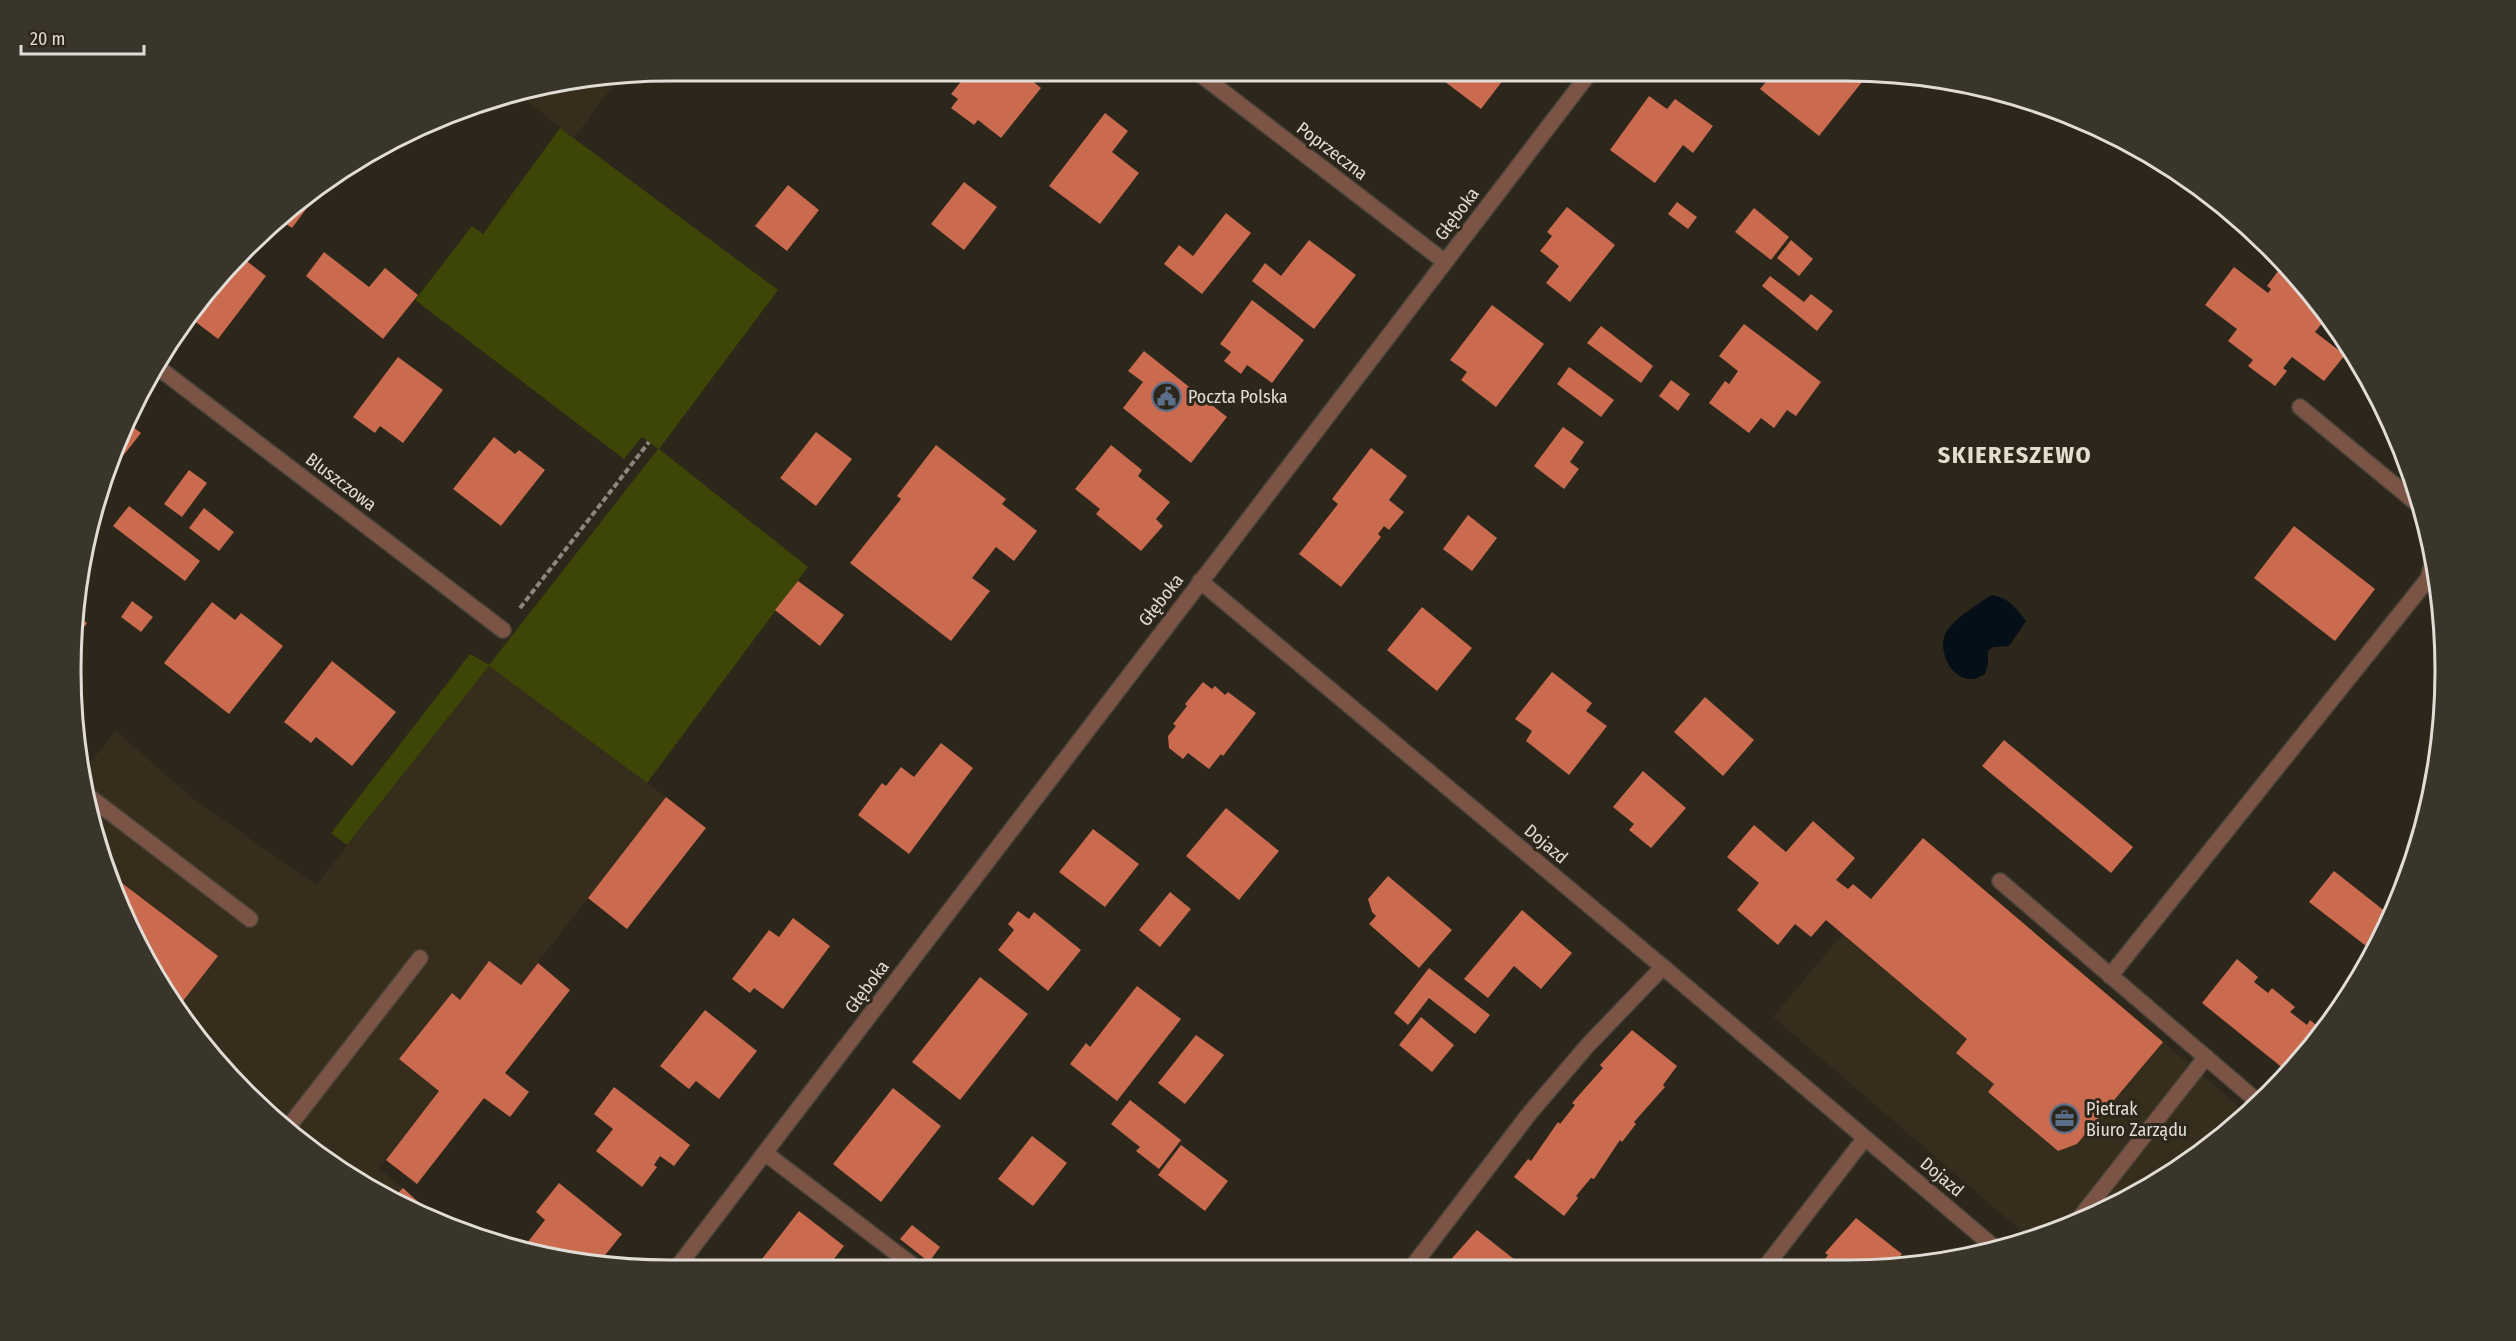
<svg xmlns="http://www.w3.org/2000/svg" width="2516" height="1341" viewBox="0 0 2516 1341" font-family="'Fira Sans Condensed',sans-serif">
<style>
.built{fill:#362d1c}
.green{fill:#3d4606}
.water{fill:#050f18}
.building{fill:#ca6b4f}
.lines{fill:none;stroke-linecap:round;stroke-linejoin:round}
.lane-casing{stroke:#494339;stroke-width:18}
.street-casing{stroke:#494339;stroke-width:18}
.path{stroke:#8c877e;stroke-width:4;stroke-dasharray:6 3;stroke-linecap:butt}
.lane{stroke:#7c5446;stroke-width:15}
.street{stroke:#7c5446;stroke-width:15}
.labels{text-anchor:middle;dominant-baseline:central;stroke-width:6;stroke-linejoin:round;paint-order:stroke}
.street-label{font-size:18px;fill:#e1ddd6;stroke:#2c261b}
.poi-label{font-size:18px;fill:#e1ddd6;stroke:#2c261b;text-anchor:start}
.district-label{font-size:24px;font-weight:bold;letter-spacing:1.5px;fill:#e5ddce;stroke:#2c261b}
.rim{fill:none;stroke:#e1ddd6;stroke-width:3}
</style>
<rect width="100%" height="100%" fill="#2c261b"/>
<g class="built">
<path d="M621,75L574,138L515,92L554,82Z"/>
<path d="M489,666L666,797L379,1168L444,1223L405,1208L306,1147L246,1095L171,1004L116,900L91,825L82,772L116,731L194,799L316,885Z"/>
<path d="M1923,838L2245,1111L2179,1169L2075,1225L2028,1237L1773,1017Z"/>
</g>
<path class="green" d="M560,128L778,290L659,449L808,567L647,783L489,666L347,845L331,833L470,654L489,665L658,449L642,437L624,459L415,300L472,226L483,234Z"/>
<path class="water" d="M1992,595C2008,598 2016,607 2026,621L2009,646L1993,647L1988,651V663L1985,674C1981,676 1976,679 1972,679C1951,680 1938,651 1945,634C1952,620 1979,603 1992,595Z"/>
<g class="building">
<path d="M984,71H1007L1011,74L1013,71H1020L1041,88L1001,138L978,120L974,125L951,108L958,99L951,94L967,74L976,81Z"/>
<path d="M1289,71H1311L1302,82Z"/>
<path d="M1439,71H1510L1481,109L1436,75Z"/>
<path d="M1774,72H1859L1866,77L1819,136L1760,89Z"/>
<path d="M1649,96L1667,109L1675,99L1713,126L1693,153L1683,145L1655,183L1610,150Z"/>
<path d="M1105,113L1128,131L1112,152L1139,173L1100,224L1049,186Z"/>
<path d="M327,181L292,228L279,219L305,195Z"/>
<path d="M964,182L997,207L964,250L931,224Z"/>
<path d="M788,185L819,210L787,251L755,226Z"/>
<path d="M1677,202L1697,217L1688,229L1668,214Z"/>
<path d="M1567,207L1615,245L1570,302L1546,283L1559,266L1540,251L1552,236L1547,232Z"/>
<path d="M1754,208L1789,237L1771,260L1735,232Z"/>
<path d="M1226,213L1251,233L1202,294L1164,264L1179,245L1193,256Z"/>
<path d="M1309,240L1356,275L1314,329L1252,281L1265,263L1281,276Z"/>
<path d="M1791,240L1813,259L1799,276L1777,258Z"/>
<path d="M324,252L369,287L385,268L418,295L383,339L306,276Z"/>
<path d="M240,256L266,276L218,339L188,316L220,275Z"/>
<path d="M2234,267L2268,293L2271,289L2267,286L2281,267L2294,276L2297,275L2327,317L2315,332L2345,355L2324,381L2292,357L2283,368L2287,371L2275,386L2248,366L2253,360L2228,341L2237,329L2205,305Z"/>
<path d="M1770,276L1804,302L1811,294L1833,311L1817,331L1762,286Z"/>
<path d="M1252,300L1304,340L1272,383L1247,365L1241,374L1224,361L1231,352L1220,344Z"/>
<path d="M1492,305L1544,344L1496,407L1461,380L1467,372L1450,360Z"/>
<path d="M1744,324L1821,382L1796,416L1787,410L1774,428L1761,418L1749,433L1709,403L1725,381L1729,384L1738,371L1719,356Z"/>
<path d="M1601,326L1653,366L1641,383L1587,343Z"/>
<path d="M1144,351L1227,417L1191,463L1123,408L1143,382L1128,371Z"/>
<path d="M398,357L443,390L403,443L380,426L375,433L353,417Z"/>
<path d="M1569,367L1614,400L1601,417L1557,384Z"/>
<path d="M1671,380L1690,394L1678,411L1659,396Z"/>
<path d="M126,422L141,433L108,475L105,473L116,441Z"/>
<path d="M1563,427L1584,442L1570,462L1579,469L1564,489L1534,466Z"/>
<path d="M816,432L852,459L816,506L780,478Z"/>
<path d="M494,437L515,454L519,450L545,470L501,526L453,489Z"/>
<path d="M936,445L1006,499L1002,504L1037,531L1014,561L996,547L972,578L990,591L951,641L850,563L901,499L897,496Z"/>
<path d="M1111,445L1142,470L1138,476L1170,502L1156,519L1163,526L1141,551L1096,514L1100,509L1075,489Z"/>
<path d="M1371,448L1407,476L1389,500L1404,512L1389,530L1384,526L1378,534L1381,537L1341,587L1299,554L1338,504L1332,499Z"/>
<path d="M189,470L207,483L182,517L164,504Z"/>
<path d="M129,506L200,561L185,581L113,526Z"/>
<path d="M204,508L234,532L219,551L189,528Z"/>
<path d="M1468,515L1497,538L1472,571L1443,549Z"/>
<path d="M2294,526L2375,589L2335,641L2254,578Z"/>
<path d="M798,581L844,615L820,646L775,610Z"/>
<path d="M132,601L153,617L141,632L121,617Z"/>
<path d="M212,602L235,620L241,613L283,646L229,714L164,663Z"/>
<path d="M1422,607L1472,648L1437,691L1387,650Z"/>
<path d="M75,613L87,623L73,642L75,644L72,648Z"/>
<path d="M332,661L396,712L352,766L316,737L311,743L284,722Z"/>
<path d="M1552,672L1592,703L1586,711L1607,726L1569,775L1526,741L1532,731L1515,719Z"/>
<path d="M1203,682L1212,689L1215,686L1225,695L1228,692L1256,713L1223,756L1221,754L1209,769L1188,753L1183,759L1169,748L1168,736L1176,726L1173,724L1187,706L1185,704Z"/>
<path d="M1705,697L1754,740L1723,776L1674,732Z"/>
<path d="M2004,740L2133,847L2111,873L1982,766Z"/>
<path d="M941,743L973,768L909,854L858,815L882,783L886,786L901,767L914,777Z"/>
<path d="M1643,771L1686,808L1651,848L1629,830L1634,824L1613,807Z"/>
<path d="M666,797L706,828L627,929L588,898Z"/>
<path d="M1226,808L1279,851L1239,900L1186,856Z"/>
<path d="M1813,821L1855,858L1836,880L1848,889L1853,884L1871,899L1923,838L2163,1042L2077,1144L2058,1151L1988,1092L1994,1084L1956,1053L1967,1039L1826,920L1811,937L1795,924L1778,945L1737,910L1759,883L1727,857L1754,825L1786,852Z"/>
<path d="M1093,829L1139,864L1105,907L1059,872Z"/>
<path d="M106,871L218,956L176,1010L116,900Z"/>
<path d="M2334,871L2391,916L2386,928L2370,949L2309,902Z"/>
<path d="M1388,876L1452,930L1419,968L1369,924L1376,916L1372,912L1368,899Z"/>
<path d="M1170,892L1191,909L1160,947L1139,930Z"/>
<path d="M1522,910L1572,953L1541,989L1514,966L1488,998L1464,979Z"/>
<path d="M1018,911L1029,919L1034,912L1081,950L1048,991L998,950L1014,930L1008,924Z"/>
<path d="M793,918L830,946L783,1009L754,988L750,993L732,979L769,930L779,937Z"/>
<path d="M2237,959L2258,977L2254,982L2268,993L2272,988L2295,1007L2290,1012L2307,1025L2310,1020L2321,1029L2296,1066L2289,1073L2202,1003Z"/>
<path d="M489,961L521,985L538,963L570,990L505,1073L529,1092L510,1117L484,1098L417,1184L386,1160L439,1091L399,1059L452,993L460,1000Z"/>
<path d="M1429,968L1490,1015L1475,1034L1429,998L1408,1025L1394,1013Z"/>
<path d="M980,977L1028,1014L960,1100L912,1062Z"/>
<path d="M1137,986L1181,1019L1117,1101L1070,1064L1086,1043L1090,1047Z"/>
<path d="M705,1010L757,1051L719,1099L696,1081L689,1089L660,1066Z"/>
<path d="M1421,1017L1454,1045L1432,1072L1399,1045Z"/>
<path d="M1632,1030L1677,1066L1663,1085L1665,1087L1634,1122L1636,1124L1622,1142L1620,1140L1594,1179L1591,1178L1576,1196L1578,1198L1564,1216L1514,1177L1528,1159L1531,1161L1558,1122L1560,1124L1575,1105L1572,1103L1603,1068L1600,1065Z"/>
<path d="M1196,1035L1224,1055L1185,1104L1158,1083Z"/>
<path d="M614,1087L690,1145L674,1166L660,1156L654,1165L657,1167L642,1187L596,1151L613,1129L594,1114Z"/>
<path d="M893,1088L941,1126L881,1202L833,1164Z"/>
<path d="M1130,1100L1181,1140L1159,1169L1136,1151L1140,1147L1111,1124Z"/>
<path d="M1032,1136L1067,1163L1033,1206L998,1179Z"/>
<path d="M1181,1145L1228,1181L1205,1211L1158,1175Z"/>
<path d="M559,1183L622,1234L598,1264L541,1254L527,1243L545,1220L536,1212Z"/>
<path d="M403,1188L428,1211L429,1210L444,1223L405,1208L391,1200Z"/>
<path d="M799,1211L844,1246L826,1269H766L759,1263Z"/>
<path d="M1856,1218L1902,1254L1893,1265L1820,1266L1828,1255L1825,1253Z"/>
<path d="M912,1225L940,1247L929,1262L900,1239Z"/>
<path d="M1477,1230L1524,1267L1446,1265Z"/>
</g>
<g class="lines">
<defs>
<g id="lane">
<path d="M2300,407L2420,506"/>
<path d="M87,803L91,798L250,919"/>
<path d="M2000,881L2257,1101"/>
<path d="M2110,976L2428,579L2433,561"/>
<path d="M286,1130L420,958"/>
<path d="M2074,1225L2206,1057"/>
<path d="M1766,1266L1865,1138"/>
<path d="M1412,1267L1529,1114L1588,1045L1663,967"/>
</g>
<g id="street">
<path d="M1196,71L1445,262"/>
<path d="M156,366L503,630"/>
<path d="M1200,581L1663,967L1994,1247"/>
<path d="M765,1153L916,1268"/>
<path d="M676,1269L1591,71"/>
</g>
</defs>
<use href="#lane" class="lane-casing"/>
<use href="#street" class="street-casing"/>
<path class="path" d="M520,608L649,442"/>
<use href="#lane" class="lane"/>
<use href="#street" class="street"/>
</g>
<defs>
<symbol id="civic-ring" viewBox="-11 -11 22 22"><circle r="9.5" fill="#2c261b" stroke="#5c6f8a" stroke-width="1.5"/><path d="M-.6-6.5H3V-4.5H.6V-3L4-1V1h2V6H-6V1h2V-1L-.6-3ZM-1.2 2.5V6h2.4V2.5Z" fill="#5c6f8a"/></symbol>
<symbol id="office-ring" viewBox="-11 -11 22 22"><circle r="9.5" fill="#2c261b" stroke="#5c6f8a" stroke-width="1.5"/><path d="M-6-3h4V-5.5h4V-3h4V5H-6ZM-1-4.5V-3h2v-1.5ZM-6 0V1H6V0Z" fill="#5c6f8a"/></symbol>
</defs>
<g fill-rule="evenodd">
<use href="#civic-ring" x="1150" y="380" width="33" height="33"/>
<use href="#office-ring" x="2048" y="1102" width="33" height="33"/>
</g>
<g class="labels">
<g class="street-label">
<text transform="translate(1332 151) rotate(37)">Poprzeczna</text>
<text transform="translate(1457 214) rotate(-53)">Głęboka</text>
<text transform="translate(341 482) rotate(37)">Bluszczowa</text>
<text transform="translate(1161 600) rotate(-52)">Głęboka</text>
<text transform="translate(1546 844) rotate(40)">Dojazd</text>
<text transform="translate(867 987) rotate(-53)">Głęboka</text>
<text transform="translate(1942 1177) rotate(40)">Dojazd</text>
</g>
<g class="poi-label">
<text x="1188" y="397">Poczta Polska</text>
<text x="2086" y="1109">Pietrak<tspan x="2086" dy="21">Biuro Zarządu</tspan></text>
</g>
<g class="district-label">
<text x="2015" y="455">SKIERESZEWO</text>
</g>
</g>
<path d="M0 0H2516V1341H0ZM670 81H1846A589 589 0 0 1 2435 670V671A589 589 0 0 1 1846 1260H670A589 589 0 0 1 81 671V670A589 589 0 0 1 670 81Z" fill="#3a352a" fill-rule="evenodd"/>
<path class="rim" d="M670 81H1846A589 589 0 0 1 2435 670V671A589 589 0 0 1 1846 1260H670A589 589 0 0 1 81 671V670A589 589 0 0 1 670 81Z"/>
<path d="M21 45v9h123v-9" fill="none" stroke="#e1ddd6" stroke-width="3"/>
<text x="30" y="45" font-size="18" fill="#e1ddd6" stroke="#2c261b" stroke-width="4.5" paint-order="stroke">20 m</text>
</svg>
